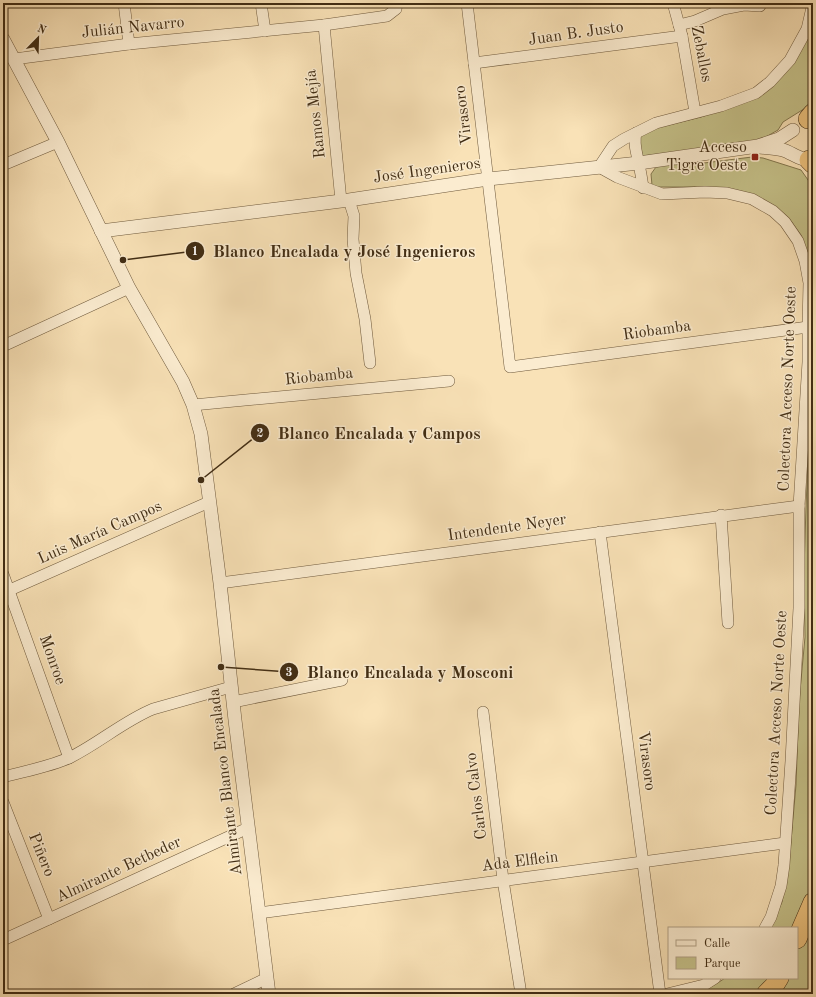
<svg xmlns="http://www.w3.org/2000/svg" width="816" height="997" viewBox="0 0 816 997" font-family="'Old Standard TT',serif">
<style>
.green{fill:#c5c189;stroke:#83774e}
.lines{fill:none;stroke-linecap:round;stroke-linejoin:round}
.stream{stroke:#798373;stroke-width:3}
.minor-casing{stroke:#6f5a3d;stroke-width:12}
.tertiary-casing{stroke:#6f5a3d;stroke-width:14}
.motorway-casing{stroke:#412d14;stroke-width:20}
.minor{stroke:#fbecd0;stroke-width:11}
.tertiary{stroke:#fbecd0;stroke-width:13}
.motorway{stroke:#ecc17c;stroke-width:19}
.poi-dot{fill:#8f2418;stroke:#fbecd0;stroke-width:1.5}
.labels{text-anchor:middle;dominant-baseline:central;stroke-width:3;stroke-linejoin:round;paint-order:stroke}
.street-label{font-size:16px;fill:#412d14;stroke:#fbecd0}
.poi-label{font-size:16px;fill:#412d14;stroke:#fbecd0;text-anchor:end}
.leader{fill:none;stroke:#412d14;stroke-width:1.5}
.callout-dot{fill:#412d14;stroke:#fbecd0;stroke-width:1.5}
.mark-label{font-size:12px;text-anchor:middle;font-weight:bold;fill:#fff}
.callout-label{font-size:17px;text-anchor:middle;font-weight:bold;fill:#412d14;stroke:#fbecd0;stroke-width:3;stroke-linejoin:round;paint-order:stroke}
</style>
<rect width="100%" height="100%" fill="#f9e2b7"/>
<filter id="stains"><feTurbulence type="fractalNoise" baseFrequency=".005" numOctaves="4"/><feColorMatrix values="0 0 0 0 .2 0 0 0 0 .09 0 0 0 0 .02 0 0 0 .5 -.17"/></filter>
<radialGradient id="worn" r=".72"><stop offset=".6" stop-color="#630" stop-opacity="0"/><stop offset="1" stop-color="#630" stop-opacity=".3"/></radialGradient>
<g class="green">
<path d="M813,18V96L807,107L783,122L778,130L757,142L643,156L637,140L642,133L656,128L701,117L759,97Z"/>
<path d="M752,157L763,158L801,170L813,187V279L809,257L801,235L788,217L771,204L695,187H658L652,185L651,174L656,167L666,165L696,164Z"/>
<path d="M813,340V880L808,901L797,928H770L782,902L789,863L796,785L799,702L805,637L804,570L806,507Z"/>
<path d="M813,909V994H778L786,978H797V950Z"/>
<path d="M725,978H771L754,994H691C704,991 714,986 725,978Z"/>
</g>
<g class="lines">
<path class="stream" d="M811,59L813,55"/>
<defs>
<g id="minor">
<path d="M124,3L129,44"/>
<path d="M261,3L265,31"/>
<path d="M467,3L510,367L808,327"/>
<path d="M673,3L682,36L695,112"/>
<path d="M324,25L341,201"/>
<path d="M679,25L695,21L723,9L744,5L760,6"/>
<path d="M14,59L129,44L324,25L387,16L396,9L397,3"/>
<path d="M474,63L682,36"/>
<path d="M636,133C633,144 637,153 639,165C641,173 642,180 643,188"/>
<path d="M3,165L58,142"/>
<path d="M349,200L354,216L353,239L356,273L365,319L370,363"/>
<path d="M3,346L129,288"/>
<path d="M193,405L449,381"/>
<path d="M721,515L728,623"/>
<path d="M600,532L660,994"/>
<path d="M3,574L69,758"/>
<path d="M220,583L799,506"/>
<path d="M3,593L209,502"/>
<path d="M233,702L342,680"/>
<path d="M483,712L503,880L521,994"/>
<path d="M3,777C25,771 50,767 71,757C99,743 124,721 153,709L231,687"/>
<path d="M3,802L49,919"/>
<path d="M259,913L785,843"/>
<path d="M765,928L771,917L781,886L784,865L791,761L799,608V506L808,362V327L809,283L805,261L798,241L785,222L773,211L752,199L727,193L705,192L662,194L617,177L599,167L613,146L624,139L656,123L721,106L756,93L770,82L790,60L807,29L813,3"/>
<path d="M3,940L248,828"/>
<path d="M234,994L267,978"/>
<path d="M667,994L704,985L715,978"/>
</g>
<g id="tertiary">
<path d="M3,39L58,142L129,288L183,382L193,405L201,434L220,583L235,720L269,994"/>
<path d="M760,147C767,148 776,148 783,150C793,153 803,163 813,158"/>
<path d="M101,231L349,200L488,179L639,163L758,146L779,139L793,130"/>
</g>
<g id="motorway">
<path d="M808,119L813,113"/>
<path d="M809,160L813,164"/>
<path d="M797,939L813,902"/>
<path d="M766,994L774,986L779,978"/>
</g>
</defs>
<use href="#minor" class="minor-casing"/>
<use href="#tertiary" class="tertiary-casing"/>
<use href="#motorway" class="motorway-casing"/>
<use href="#minor" class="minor"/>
<use href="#tertiary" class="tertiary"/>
<use href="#motorway" class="motorway"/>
</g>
<rect class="poi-dot" x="751" y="153" width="8" height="8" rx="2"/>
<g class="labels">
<g class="street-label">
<text transform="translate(133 28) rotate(-6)">Julián Navarro</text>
<text transform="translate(576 34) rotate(-8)">Juan B. Justo</text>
<text transform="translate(701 54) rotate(79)">Zeballos</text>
<text transform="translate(316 114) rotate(-96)">Ramos Mejía</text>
<text transform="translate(464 115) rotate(-97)">Virasoro</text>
<text transform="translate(427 171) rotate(-8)">José Ingenieros</text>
<text transform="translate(657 331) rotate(-8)">Riobamba</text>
<text transform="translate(319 377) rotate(-6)">Riobamba</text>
<text transform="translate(788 389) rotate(-88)">Colectora Acceso Norte Oeste</text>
<text transform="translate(507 528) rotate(-8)">Intendente Neyer</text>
<text transform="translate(100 533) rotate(-24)">Luis María Campos</text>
<text transform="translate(52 660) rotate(70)">Monroe</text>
<text transform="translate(777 713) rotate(-87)">Colectora Acceso Norte Oeste</text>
<text transform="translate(646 761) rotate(83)">Virasoro</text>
<text transform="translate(226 782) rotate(-97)">Almirante Blanco Encalada</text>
<text transform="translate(477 796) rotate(-97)">Carlos Calvo</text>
<text transform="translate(41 855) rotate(68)">Piñero</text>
<text transform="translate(520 862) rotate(-7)">Ada Elflein</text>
<text transform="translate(119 870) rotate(-25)">Almirante Betbeder</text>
</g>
<g class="poi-label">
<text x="747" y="148">Acceso<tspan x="747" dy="18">Tigre Oeste</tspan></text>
</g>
</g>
<path class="leader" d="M123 260L195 251M201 480L260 433M221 667L289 672"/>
<g class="callout-dot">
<circle cx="123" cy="260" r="4"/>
<circle cx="201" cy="480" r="4"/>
<circle cx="221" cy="667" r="4"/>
<circle cx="195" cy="251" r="10"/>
<circle cx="260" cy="433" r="10"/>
<circle cx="289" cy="672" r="10"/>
</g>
<g class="mark-label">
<text x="195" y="255">1</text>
<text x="260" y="437">2</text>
<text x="289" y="676">3</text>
</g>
<g class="callout-label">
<text x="344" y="257">Blanco Encalada y José Ingenieros</text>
<text x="379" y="439">Blanco Encalada y Campos</text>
<text x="410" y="678">Blanco Encalada y Mosconi</text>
</g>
<rect width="816" height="997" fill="none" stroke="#f9e2b7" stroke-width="16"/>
<rect x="4" y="4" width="808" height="989" fill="none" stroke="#412d14" stroke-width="2"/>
<rect x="8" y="8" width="800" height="981" fill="none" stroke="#412d14"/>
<rect x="668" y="927" width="130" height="52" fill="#fbecd0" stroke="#b1a085"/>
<rect x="676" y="940" width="20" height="6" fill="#fbecd0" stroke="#b1a085"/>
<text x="704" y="947" font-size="12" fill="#412d14">Calle</text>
<rect x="676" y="957" width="20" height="12" fill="#c5c189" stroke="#b1a085"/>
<text x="704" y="967" font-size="12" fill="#412d14">Parque</text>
<g transform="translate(38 38) rotate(23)" stroke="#fbecd0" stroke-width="3" paint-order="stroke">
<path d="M0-3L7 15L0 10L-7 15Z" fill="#412d14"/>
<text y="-6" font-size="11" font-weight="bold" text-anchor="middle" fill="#412d14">N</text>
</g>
<rect width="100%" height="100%" filter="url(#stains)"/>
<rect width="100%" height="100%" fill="url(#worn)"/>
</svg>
